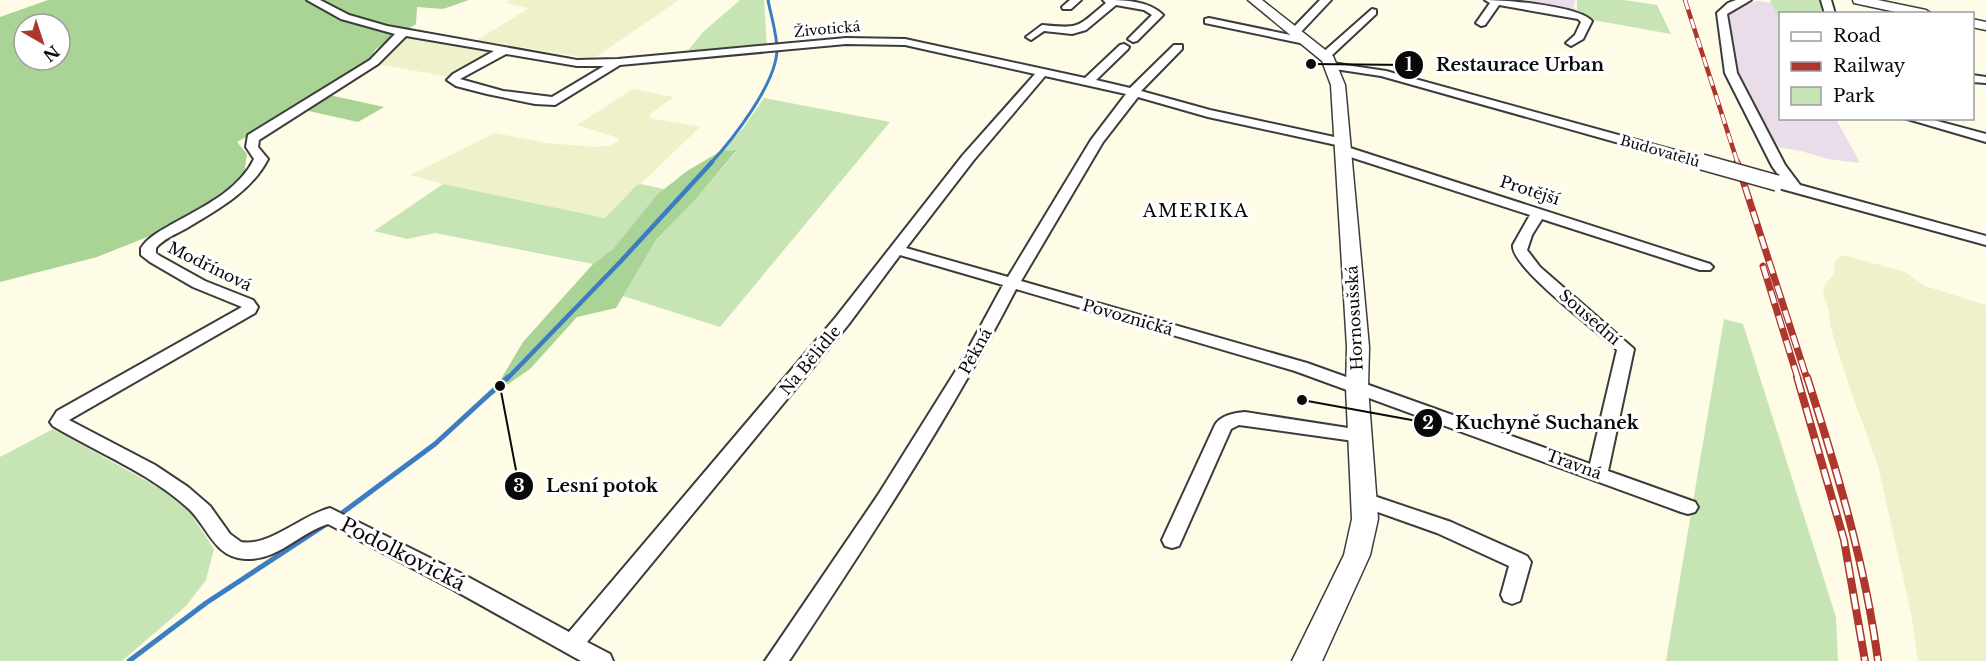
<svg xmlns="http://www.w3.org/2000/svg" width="1986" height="661" viewBox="0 0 1986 661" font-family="'Libre Baskerville',serif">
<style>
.industrial{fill:#e8dde8}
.farmland{fill:#eff1ca}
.green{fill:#c7e4b4}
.forest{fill:#a9d495;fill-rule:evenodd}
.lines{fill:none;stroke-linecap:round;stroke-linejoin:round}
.stream-far2{stroke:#3b7cc3;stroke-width:3}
.stream-far1{stroke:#3b7cc3;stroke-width:4.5}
.stream{stroke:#3b7cc3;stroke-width:5}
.minor-casing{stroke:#3c3c3c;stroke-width:4}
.tertiary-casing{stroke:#3c3c3c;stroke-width:3}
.minor{fill:#fff;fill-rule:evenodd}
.tertiary{fill:#fff;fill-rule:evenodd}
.rail-far2-casing{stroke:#af362c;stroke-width:4.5}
.rail-far1-casing{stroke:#af362c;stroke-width:7}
.rail-casing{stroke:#af362c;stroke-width:8}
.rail-far2{stroke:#fff;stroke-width:3;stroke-dasharray:10;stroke-linecap:butt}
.rail-far1{stroke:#fff;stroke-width:4.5;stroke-dasharray:13;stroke-linecap:butt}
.rail{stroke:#fff;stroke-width:5;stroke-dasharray:16;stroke-linecap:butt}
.minor-bridge-far1-casing{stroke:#3c3c3c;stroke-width:14;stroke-linecap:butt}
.minor-bridge-casing{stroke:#3c3c3c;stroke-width:18;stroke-linecap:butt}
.minor-bridge-far1{stroke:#fff;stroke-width:11}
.minor-bridge{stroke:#fff;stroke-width:15}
.labels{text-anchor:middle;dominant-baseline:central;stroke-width:6;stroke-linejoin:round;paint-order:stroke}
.far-street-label{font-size:14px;fill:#090909;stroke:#fff}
.street-label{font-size:16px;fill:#090909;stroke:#fff}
.neighbourhood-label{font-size:18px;letter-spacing:1.5px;fill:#090909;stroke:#fff}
.near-street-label{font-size:20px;fill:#090909;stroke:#fff}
.leader{fill:none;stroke:#090909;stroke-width:2}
.callout-dot{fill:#090909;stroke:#fff;stroke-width:2}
.mark-label{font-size:18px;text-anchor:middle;font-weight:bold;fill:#fff}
.callout-label{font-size:18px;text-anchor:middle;font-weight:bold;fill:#090909;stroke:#fff;stroke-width:6;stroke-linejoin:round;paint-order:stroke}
</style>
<rect width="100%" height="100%" fill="#fefce7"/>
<g class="industrial">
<path d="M1488,0H1575L1574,8L1581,13Z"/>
<path d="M1758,1L1772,3L1780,20V118L1836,119L1860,163L1828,159L1801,151L1774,147L1737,72L1726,15L1740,7Z"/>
</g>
<g class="farmland">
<path d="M510,0H679L593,59L477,40L529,8L505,3Z"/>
<path d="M408,36L491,52L493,53L451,77L376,64L381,61L394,42Z"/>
<path d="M633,89L674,97L650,114V118L700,127L605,218L443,184L410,175L495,133L546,143L595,147L611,145L618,141L619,138L577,125Z"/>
<path d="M1843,255L1905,272L1925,286L1986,305V661H1918L1911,613L1878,466L1849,386L1830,325L1828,307L1823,294L1825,284L1833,276L1836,260Z"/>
</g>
<g class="green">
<path d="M740,0H764L767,48L689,52V49L703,32Z"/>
<path d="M1577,0H1624L1657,5L1671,34L1593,20L1577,10Z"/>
<path d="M1770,0H1820L1822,13L1780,14V20Z"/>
<path d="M764,98L890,122L720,327L623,296L656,240L696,199L737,151H721L743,128Z"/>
<path d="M443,184L605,218L637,185L641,184L664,189L613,249L593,264L435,233L407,239L374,231Z"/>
<path d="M1724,319L1743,324L1836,617L1838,661H1666Z"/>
<path d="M53,429L165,491L187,508L214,549L206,580L186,606L122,661H0V457Z"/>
</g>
<g class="forest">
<path d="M48,0H469L443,9L417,7L416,24L376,49L367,62L331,83L278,120L237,142L247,154L244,175L180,224L97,257L0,282V17ZM24,24H60V60H24Z"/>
<path d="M325,94L384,107L358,122L304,110Z"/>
<path d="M737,150L696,199L656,240L616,308L577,317L530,369L491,396L523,342L593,264L613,249L658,194L687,171L721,151Z"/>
</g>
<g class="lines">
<path class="stream-far2" d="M710,164C733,139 776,84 777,50C777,34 771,16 768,0"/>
<path class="stream-far1" d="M507,379L621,261L712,162"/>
<g class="stream">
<path d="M338,516L435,444L508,377"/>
<path d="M129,661L206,603L328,523"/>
</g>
<defs>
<g id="minor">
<path d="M307,0H320L349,15L387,26L577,60L618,59L846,38L905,39L1085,78L1120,45L1124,44L1129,47L1128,49L1096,80L1130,88L1174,45H1182V49L1141,91L1210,110L1348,140L1349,143L1344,146L1710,264L1713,267L1710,270H1700L1542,219L1532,235L1527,250L1540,267L1634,349L1608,471L1695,502L1698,507L1695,512L1688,514L1681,512L1295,371L1016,289C949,419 869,540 789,661H765L878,495L960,364L1003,285L900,255L848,325L587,642L610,654L613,661H581L452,589L328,524C299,533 278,561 245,559C214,557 208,527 189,509C150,473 98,453 53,426L50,422L57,411L242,307L193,287L150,262L141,255V248C149,236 162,230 174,223C203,207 239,190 254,159L246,147L248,135L370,60L395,34L341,19ZM406,36L494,51L453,74L447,80L456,86L487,94L535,104L555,105L620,65L846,44L905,45L1035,74L963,155L836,317L569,632L468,577L330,508C300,516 269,547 241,542L230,534L210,506L188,487L155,465L69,420L255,313L258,307L253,300L205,281L160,256L156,253V248C163,239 176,234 187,228C217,210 251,192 268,159L258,147L259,140L378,64ZM506,54L577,66H604L552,97L503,91L460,79ZM1045,76L1126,94L1091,140L1008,277L906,248L973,161ZM1138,97L1208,117L1341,146L1337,150L1338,153L1530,215L1513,245C1510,267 1599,332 1617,350L1590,464L1307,363L1021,281L1103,142Z"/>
<path d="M1070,0H1081L1071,9H1063L1062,7Z"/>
<path d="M1103,0C1123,0 1148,0 1163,15L1137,41L1133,42L1128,39L1152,15L1144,10L1116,5L1086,30L1072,34L1044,31L1031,40L1026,37L1042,25C1081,29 1077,27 1106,3Z"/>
<path d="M1320,0H1331L1299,34H1291V30Z"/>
<path d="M1485,0C1506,0 1579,6 1592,21L1583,39L1571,46L1566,43L1575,35L1581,22L1578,19L1499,5L1485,25L1481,26L1476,23L1490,3Z"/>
<path d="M1736,0H1751L1727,14L1737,73L1785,165L1800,185L1986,236V245L1782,189L1780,186L1784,183L1772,166L1725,73L1717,13L1728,3Z"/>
<path d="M1821,0H1831L1835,14H1825Z"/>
<path d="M1372,9L1376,10V14L1329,58H1321V54Z"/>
<path d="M1209,18L1305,38L1310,41L1305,44L1205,23V19Z"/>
<path d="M1332,63L1386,71L1702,158L1704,161L1697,165L1381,76L1328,68L1326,66Z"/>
<path d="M1972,75L1986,77V83L1972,82Z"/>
<path d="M1904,118H1926L1986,134V142Z"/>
<path d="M1245,412L1361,430L1368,431L1370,436L1368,441L1361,442L1239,425L1231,429L1179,546L1172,548L1165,546L1162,540L1215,425C1221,415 1234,413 1245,412Z"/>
<path d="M1365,493L1451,522L1527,556L1531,562L1520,601L1512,604L1504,601L1501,595L1509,566L1437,533L1358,505L1355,500L1358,495Z"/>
</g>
<g id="tertiary">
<path d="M1248,0H1262L1333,56L1345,85L1369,347L1368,388L1378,519L1370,555L1322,661H1292L1344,555L1352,519L1346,388L1347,347L1331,85L1322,61Z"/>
<path d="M1853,0H1878L1926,10L1932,14H1905L1854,3Z"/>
<path d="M1972,19L1986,22V30L1972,27Z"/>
</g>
</defs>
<use href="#minor" class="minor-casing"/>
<use href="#tertiary" class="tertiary-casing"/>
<use href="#minor" class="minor"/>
<use href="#tertiary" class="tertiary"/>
<defs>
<path id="rail-far2" d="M1685,0L1738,164"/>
<g id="rail-far1">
<path d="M1737,162L1807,379"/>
<path d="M1763,266L1798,379"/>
</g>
<g id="rail">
<path d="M1797,377L1844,540L1865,661"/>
<path d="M1807,377C1837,471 1865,563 1878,661"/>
</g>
</defs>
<use href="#rail-far2" class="rail-far2-casing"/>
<use href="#rail-far1" class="rail-far1-casing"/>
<use href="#rail" class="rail-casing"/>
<use href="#rail-far2" class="rail-far2"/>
<use href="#rail-far1" class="rail-far1"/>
<use href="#rail" class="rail"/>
<defs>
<path id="minor-bridge-far1" d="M1697,161L1708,164"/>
<path id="minor-bridge" d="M1702,162L1777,183"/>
</defs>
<use href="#minor-bridge-far1" class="minor-bridge-far1-casing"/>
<use href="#minor-bridge" class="minor-bridge-casing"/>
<use href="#minor-bridge-far1" class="minor-bridge-far1"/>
<use href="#minor-bridge" class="minor-bridge"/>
</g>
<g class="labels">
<g class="far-street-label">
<text transform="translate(827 29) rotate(-5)">Životická</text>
<text transform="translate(1660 151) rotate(16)">Budovatelů</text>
</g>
<g class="street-label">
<text transform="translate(1530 190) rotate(18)">Protější</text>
<text transform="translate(210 266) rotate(26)">Modřínová</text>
<text transform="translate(1128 317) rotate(16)">Povoznická</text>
<text transform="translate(1590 317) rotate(41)">Sousední</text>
<text transform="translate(1354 318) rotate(-93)">Hornosušská</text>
<text transform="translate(975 351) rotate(-61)">Pěkná</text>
<text transform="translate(810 360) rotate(-50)">Na Bělidle</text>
<text transform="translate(1574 464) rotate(20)">Travná</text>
</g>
<g class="neighbourhood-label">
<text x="1196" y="211">AMERIKA</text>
</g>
<g class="near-street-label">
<text transform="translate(403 554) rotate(27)">Podolkovická</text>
</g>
</g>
<path class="leader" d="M1311 64L1409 65M1302 400L1428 423M500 386L519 486"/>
<g class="callout-dot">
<circle cx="1311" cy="64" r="6"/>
<circle cx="1302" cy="400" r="6"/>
<circle cx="500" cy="386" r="6"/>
<circle cx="1409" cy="65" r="15"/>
<circle cx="1428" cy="423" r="15"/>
<circle cx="519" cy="486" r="15"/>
</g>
<g class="mark-label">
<text x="1409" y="71">1</text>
<text x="1428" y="429">2</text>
<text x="519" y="492">3</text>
</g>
<g class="callout-label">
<text x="1520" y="71">Restaurace Urban</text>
<text x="1547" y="429">Kuchyně Suchanek</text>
<text x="602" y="492">Lesní potok</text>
</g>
<rect x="1779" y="12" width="195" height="108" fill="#ffffff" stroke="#9d9d9d" stroke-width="1.5"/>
<rect x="1791" y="32" width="30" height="9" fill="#ffffff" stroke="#9d9d9d" stroke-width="1.5"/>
<text x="1833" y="42" font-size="18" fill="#090909">Road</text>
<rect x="1791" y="62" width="30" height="9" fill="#af362c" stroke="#9d9d9d" stroke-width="1.5"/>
<text x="1833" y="72" font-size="18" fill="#090909">Railway</text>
<rect x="1791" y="87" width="30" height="18" fill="#c7e4b4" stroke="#9d9d9d" stroke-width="1.5"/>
<text x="1833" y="102" font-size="18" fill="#090909">Park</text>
<g transform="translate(42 42) rotate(141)"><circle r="28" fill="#ffffff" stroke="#9d9d9d" stroke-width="1.5"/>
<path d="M0-4.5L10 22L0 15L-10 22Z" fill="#af362c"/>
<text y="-9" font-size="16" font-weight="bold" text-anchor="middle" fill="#090909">N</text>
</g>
</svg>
